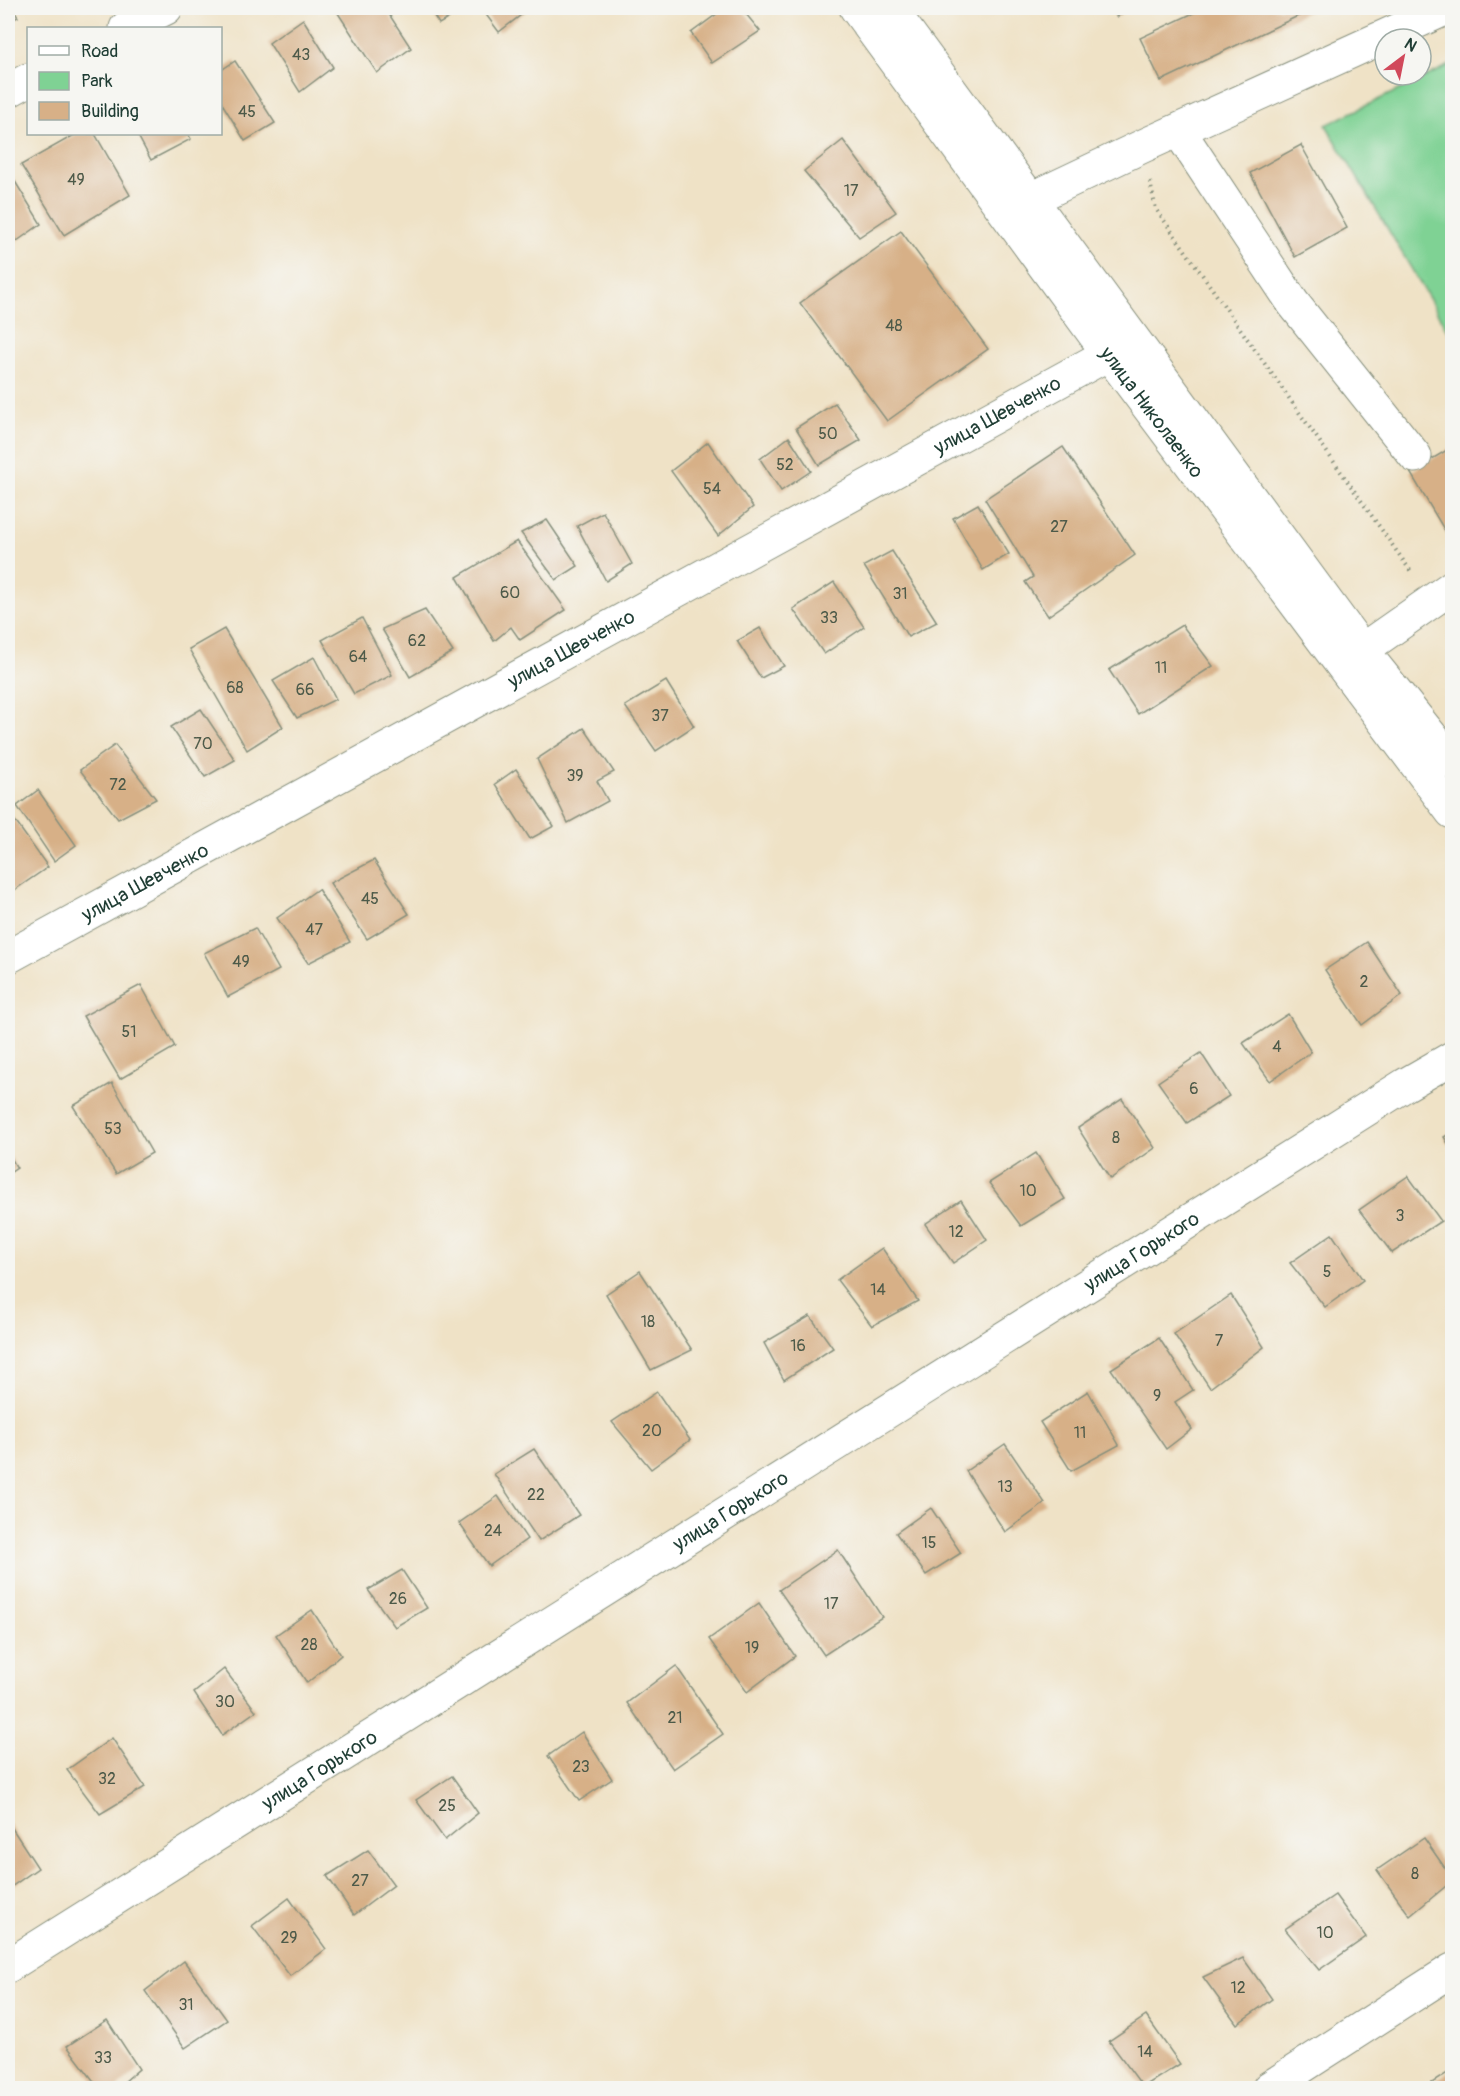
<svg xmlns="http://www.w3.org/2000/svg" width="1460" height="2096" viewBox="0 0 1460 2096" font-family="Pangolin,sans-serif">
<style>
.green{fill:#7fd294;stroke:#4f8864;stroke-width:1.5}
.building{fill:#d7b087}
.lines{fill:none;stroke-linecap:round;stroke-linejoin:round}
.minor-casing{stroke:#87907d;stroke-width:35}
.major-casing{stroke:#87907d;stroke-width:35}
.path{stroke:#87907d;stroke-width:4;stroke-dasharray:1.5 4.5;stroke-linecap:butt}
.minor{stroke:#fff;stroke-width:33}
.major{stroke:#fff;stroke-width:33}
.labels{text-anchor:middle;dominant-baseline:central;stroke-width:6;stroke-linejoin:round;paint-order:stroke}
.number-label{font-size:16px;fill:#4d5a49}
.street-label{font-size:20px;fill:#1f3d34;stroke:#f6f6f2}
</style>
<rect width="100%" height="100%" fill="#f6f6f2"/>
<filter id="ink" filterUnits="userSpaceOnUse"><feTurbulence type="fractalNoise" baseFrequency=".0167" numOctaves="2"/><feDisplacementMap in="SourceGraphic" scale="12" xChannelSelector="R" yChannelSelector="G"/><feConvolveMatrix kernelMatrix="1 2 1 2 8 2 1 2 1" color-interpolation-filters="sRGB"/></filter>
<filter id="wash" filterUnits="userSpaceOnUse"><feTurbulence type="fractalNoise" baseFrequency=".008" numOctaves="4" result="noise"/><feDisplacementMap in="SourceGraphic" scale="24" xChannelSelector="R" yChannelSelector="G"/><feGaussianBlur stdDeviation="1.35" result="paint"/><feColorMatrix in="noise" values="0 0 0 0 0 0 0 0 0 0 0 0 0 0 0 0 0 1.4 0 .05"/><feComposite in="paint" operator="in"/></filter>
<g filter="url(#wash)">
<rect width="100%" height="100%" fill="#efe2c6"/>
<path class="green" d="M1452,64V337L1326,125Z"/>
<g id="blocks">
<g class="building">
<path d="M8,8H12L18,17L8,22Z"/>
<path d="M340,8H385L411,48L377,73L336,10Z"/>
<path d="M429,8H466L439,24Z"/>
<path d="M481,8H530L499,32Z"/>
<path d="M725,8H741L760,31L712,63L691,33Z"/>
<path d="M1109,8H1129L1117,17Z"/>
<path d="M1204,8H1315L1161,81L1140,38Z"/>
<path d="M303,19L333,67L300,92L269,43Z"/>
<path d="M235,61L275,123L245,141L220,100V71Z"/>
<path d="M76,134H95L130,195L64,235L21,165Z"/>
<path d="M137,134H188L191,139L151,160Z"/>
<path d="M843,140L896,212L859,237L804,171Z"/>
<path d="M1301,145L1347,228L1295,257L1250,173Z"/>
<path d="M8,170L41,224L17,241L8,226Z"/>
<path d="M901,231L988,349L887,421L800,303Z"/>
<path d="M835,403L861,440L819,465L796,428Z"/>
<path d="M789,437L811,471L781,491L760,459Z"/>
<path d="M708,442L753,507L718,536L671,471Z"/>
<path d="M1063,447L1135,555L1048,616L1025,582L1033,577L985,499Z"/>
<path d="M1452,447V534L1448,536L1410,472Z"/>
<path d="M978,504L1009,554L983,570L953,518Z"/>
<path d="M603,512L632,564L606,581L577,526Z"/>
<path d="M547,520L578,566L556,580L521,533Z"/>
<path d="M517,541L566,610L520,640L511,627L494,641L457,577Z"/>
<path d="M892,551L937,622L908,637L864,566Z"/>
<path d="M834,582L864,627L824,654L793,609Z"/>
<path d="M425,610L453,652L410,677L382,629Z"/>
<path d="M362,618L392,675L354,694L322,640Z"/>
<path d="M1182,625L1213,666L1138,714L1109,670Z"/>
<path d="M760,628L784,666L761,678L737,641Z"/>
<path d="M224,629L283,727L247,750L189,649Z"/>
<path d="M314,657L336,699L297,718L273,681Z"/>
<path d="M666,681L694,726L656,751L625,706Z"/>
<path d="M201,709L235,760L205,777L171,727Z"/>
<path d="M584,728L614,772L597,781L608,801L568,823L537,759Z"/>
<path d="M115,745L156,799L118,819L80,770Z"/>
<path d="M516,769L554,826L530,839L495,784Z"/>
<path d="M38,790L76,845L54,861L17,806Z"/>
<path d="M10,814L48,867L13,891L8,883V815Z"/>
<path d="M374,860L409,914L367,939L330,883Z"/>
<path d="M318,889L350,942L308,963L277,918Z"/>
<path d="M255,928L279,970L228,997L204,953Z"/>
<path d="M1367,942L1402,995L1362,1025L1325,970Z"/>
<path d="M141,985L175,1047L120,1079L83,1016Z"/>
<path d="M1288,1014L1311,1052L1270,1081L1243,1043Z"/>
<path d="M1201,1053L1229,1096L1187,1123L1158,1082Z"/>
<path d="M112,1083L152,1153L116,1174L73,1106Z"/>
<path d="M1122,1099L1155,1148L1110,1179L1078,1128Z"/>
<path d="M1452,1132V1150L1444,1137Z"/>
<path d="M8,1153L17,1168L8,1174Z"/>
<path d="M1036,1153L1065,1199L1021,1226L989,1183Z"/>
<path d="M1408,1176L1441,1221L1392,1253L1359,1210Z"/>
<path d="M961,1200L987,1240L953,1263L925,1224Z"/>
<path d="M1332,1234L1363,1280L1325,1307L1290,1263Z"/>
<path d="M882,1248L918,1301L872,1326L837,1280Z"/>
<path d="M640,1271L692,1350L651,1370L606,1294Z"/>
<path d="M1231,1295L1264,1347L1210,1388L1174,1334Z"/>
<path d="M810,1316L833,1348L784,1380L764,1343Z"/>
<path d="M1159,1338L1193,1390L1175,1402L1192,1429L1166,1449L1111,1369Z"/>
<path d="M1088,1391L1119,1445L1071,1471L1040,1422Z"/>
<path d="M657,1392L690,1440L651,1469L612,1422Z"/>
<path d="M1005,1444L1045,1503L1005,1532L966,1471Z"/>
<path d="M534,1449L579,1515L539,1541L494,1474Z"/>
<path d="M498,1496L527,1539L489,1566L459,1523Z"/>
<path d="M931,1508L961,1553L926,1575L896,1533Z"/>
<path d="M838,1550L882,1617L824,1655L779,1590Z"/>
<path d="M402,1570L427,1608L395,1627L368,1590Z"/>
<path d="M759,1603L795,1656L747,1692L709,1639Z"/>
<path d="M312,1610L341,1655L307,1683L276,1635Z"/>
<path d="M676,1666L723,1734L673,1769L627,1703Z"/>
<path d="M224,1669L256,1711L222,1735L194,1693Z"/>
<path d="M582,1732L612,1779L579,1801L548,1756Z"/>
<path d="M112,1738L145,1787L100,1814L67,1770Z"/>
<path d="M452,1776L478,1813L445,1840L416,1800Z"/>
<path d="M8,1822L38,1868L8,1889Z"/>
<path d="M1424,1838L1452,1878V1881L1410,1916L1377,1870Z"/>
<path d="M368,1850L394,1885L354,1915L327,1876Z"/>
<path d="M1335,1895L1366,1937L1319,1970L1285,1929Z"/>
<path d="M289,1898L326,1949L290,1976L252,1926Z"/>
<path d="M1243,1958L1272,1999L1237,2024L1203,1977Z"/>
<path d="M184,1961L227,2020L185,2048L145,1991Z"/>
<path d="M1146,2016L1180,2064L1143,2087L1109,2041Z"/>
<path d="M107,2020L139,2069L117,2088H99L67,2046Z"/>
<path d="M1452,2070V2088H1424Z"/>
</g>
</g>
</g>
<g filter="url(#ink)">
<use href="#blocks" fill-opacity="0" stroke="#87907d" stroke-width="1.5"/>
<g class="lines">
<defs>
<g id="minor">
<path d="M126,28L166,8"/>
<path d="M8,91L28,80"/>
<path d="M1179,131L1293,303L1415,456"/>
<path d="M1006,211L1143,146L1447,8"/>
<path d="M1362,650L1452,587"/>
<path id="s1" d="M8,957L1132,341"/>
<path id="s2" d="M8,1966L1405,1085L1452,1058"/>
<path d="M1269,2088L1452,1970"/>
</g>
<g id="major">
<path id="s3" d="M856,8L1108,353L1452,812"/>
<path d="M890,8L1362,650L1452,762"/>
</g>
</defs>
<use href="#minor" class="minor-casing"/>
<use href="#major" class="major-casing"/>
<path class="path" d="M1150,182L1156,209L1412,573"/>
<use href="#minor" class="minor"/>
<use href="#major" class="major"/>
</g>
</g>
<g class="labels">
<g class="number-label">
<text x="301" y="55">43</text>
<text x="247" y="112">45</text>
<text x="76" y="180">49</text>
<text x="851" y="191">17</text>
<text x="894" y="326">48</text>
<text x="828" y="434">50</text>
<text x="785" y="465">52</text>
<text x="712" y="489">54</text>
<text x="1059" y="527">27</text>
<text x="510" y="593">60</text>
<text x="900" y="594">31</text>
<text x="829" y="618">33</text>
<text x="417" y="641">62</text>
<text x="358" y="657">64</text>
<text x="1161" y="668">11</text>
<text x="235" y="688">68</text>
<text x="305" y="690">66</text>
<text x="660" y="716">37</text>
<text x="203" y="744">70</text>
<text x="575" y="776">39</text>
<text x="118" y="785">72</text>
<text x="370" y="899">45</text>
<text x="314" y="930">47</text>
<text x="241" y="962">49</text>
<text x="1364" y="982">2</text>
<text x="129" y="1032">51</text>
<text x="1277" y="1047">4</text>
<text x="1194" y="1089">6</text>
<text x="113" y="1129">53</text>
<text x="1116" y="1138">8</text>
<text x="1028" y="1191">10</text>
<text x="1400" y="1216">3</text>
<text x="956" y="1232">12</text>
<text x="1327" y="1272">5</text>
<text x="878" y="1290">14</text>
<text x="648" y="1322">18</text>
<text x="1219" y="1341">7</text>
<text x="798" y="1346">16</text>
<text x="1157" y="1396">9</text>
<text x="652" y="1431">20</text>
<text x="1080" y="1433">11</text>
<text x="1005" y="1487">13</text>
<text x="536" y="1495">22</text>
<text x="493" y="1531">24</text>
<text x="929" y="1543">15</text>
<text x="398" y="1599">26</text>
<text x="831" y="1604">17</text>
<text x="309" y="1645">28</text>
<text x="752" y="1648">19</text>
<text x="225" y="1702">30</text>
<text x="675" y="1718">21</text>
<text x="581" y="1767">23</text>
<text x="107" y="1779">32</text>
<text x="447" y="1806">25</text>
<text x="1415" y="1874">8</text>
<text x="360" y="1881">27</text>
<text x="1325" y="1933">10</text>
<text x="289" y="1938">29</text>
<text x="1238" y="1988">12</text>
<text x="186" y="2005">31</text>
<text x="1145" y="2052">14</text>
<text x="103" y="2058">33</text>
</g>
<g class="street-label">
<text stroke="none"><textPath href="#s3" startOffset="501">улица Николаенко</textPath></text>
<text stroke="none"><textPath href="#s1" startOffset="1128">улица Шевченко</textPath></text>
<text stroke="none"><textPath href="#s1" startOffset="642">улица Шевченко</textPath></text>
<text stroke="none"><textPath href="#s1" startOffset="156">улица Шевченко</textPath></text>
<text stroke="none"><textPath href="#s2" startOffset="1340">улица Горького</textPath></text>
<text stroke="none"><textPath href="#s2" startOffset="854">улица Горького</textPath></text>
<text stroke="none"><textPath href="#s2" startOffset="368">улица Горького</textPath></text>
</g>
</g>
<rect width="1460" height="2096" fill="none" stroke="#f6f6f2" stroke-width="30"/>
<rect x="27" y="27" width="195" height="108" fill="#f6f6f2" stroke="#a0aca6" stroke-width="1.5"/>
<rect x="39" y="46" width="30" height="9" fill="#ffffff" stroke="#a0aca6" stroke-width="1.5"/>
<text x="81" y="57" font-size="18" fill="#1f3d34">Road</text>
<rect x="39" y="72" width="30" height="18" fill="#7fd294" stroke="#a0aca6" stroke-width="1.5"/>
<text x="81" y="87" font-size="18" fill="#1f3d34">Park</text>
<rect x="39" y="102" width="30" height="18" fill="#d7b087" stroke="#a0aca6" stroke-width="1.5"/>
<text x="81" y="117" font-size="18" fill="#1f3d34">Building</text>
<g transform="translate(1403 57) rotate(32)"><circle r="28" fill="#f6f6f2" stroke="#a0aca6" stroke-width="1.5"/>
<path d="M0-4.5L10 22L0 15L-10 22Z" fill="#d1495b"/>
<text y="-9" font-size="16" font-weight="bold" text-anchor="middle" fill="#1f3d34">N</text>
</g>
</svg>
